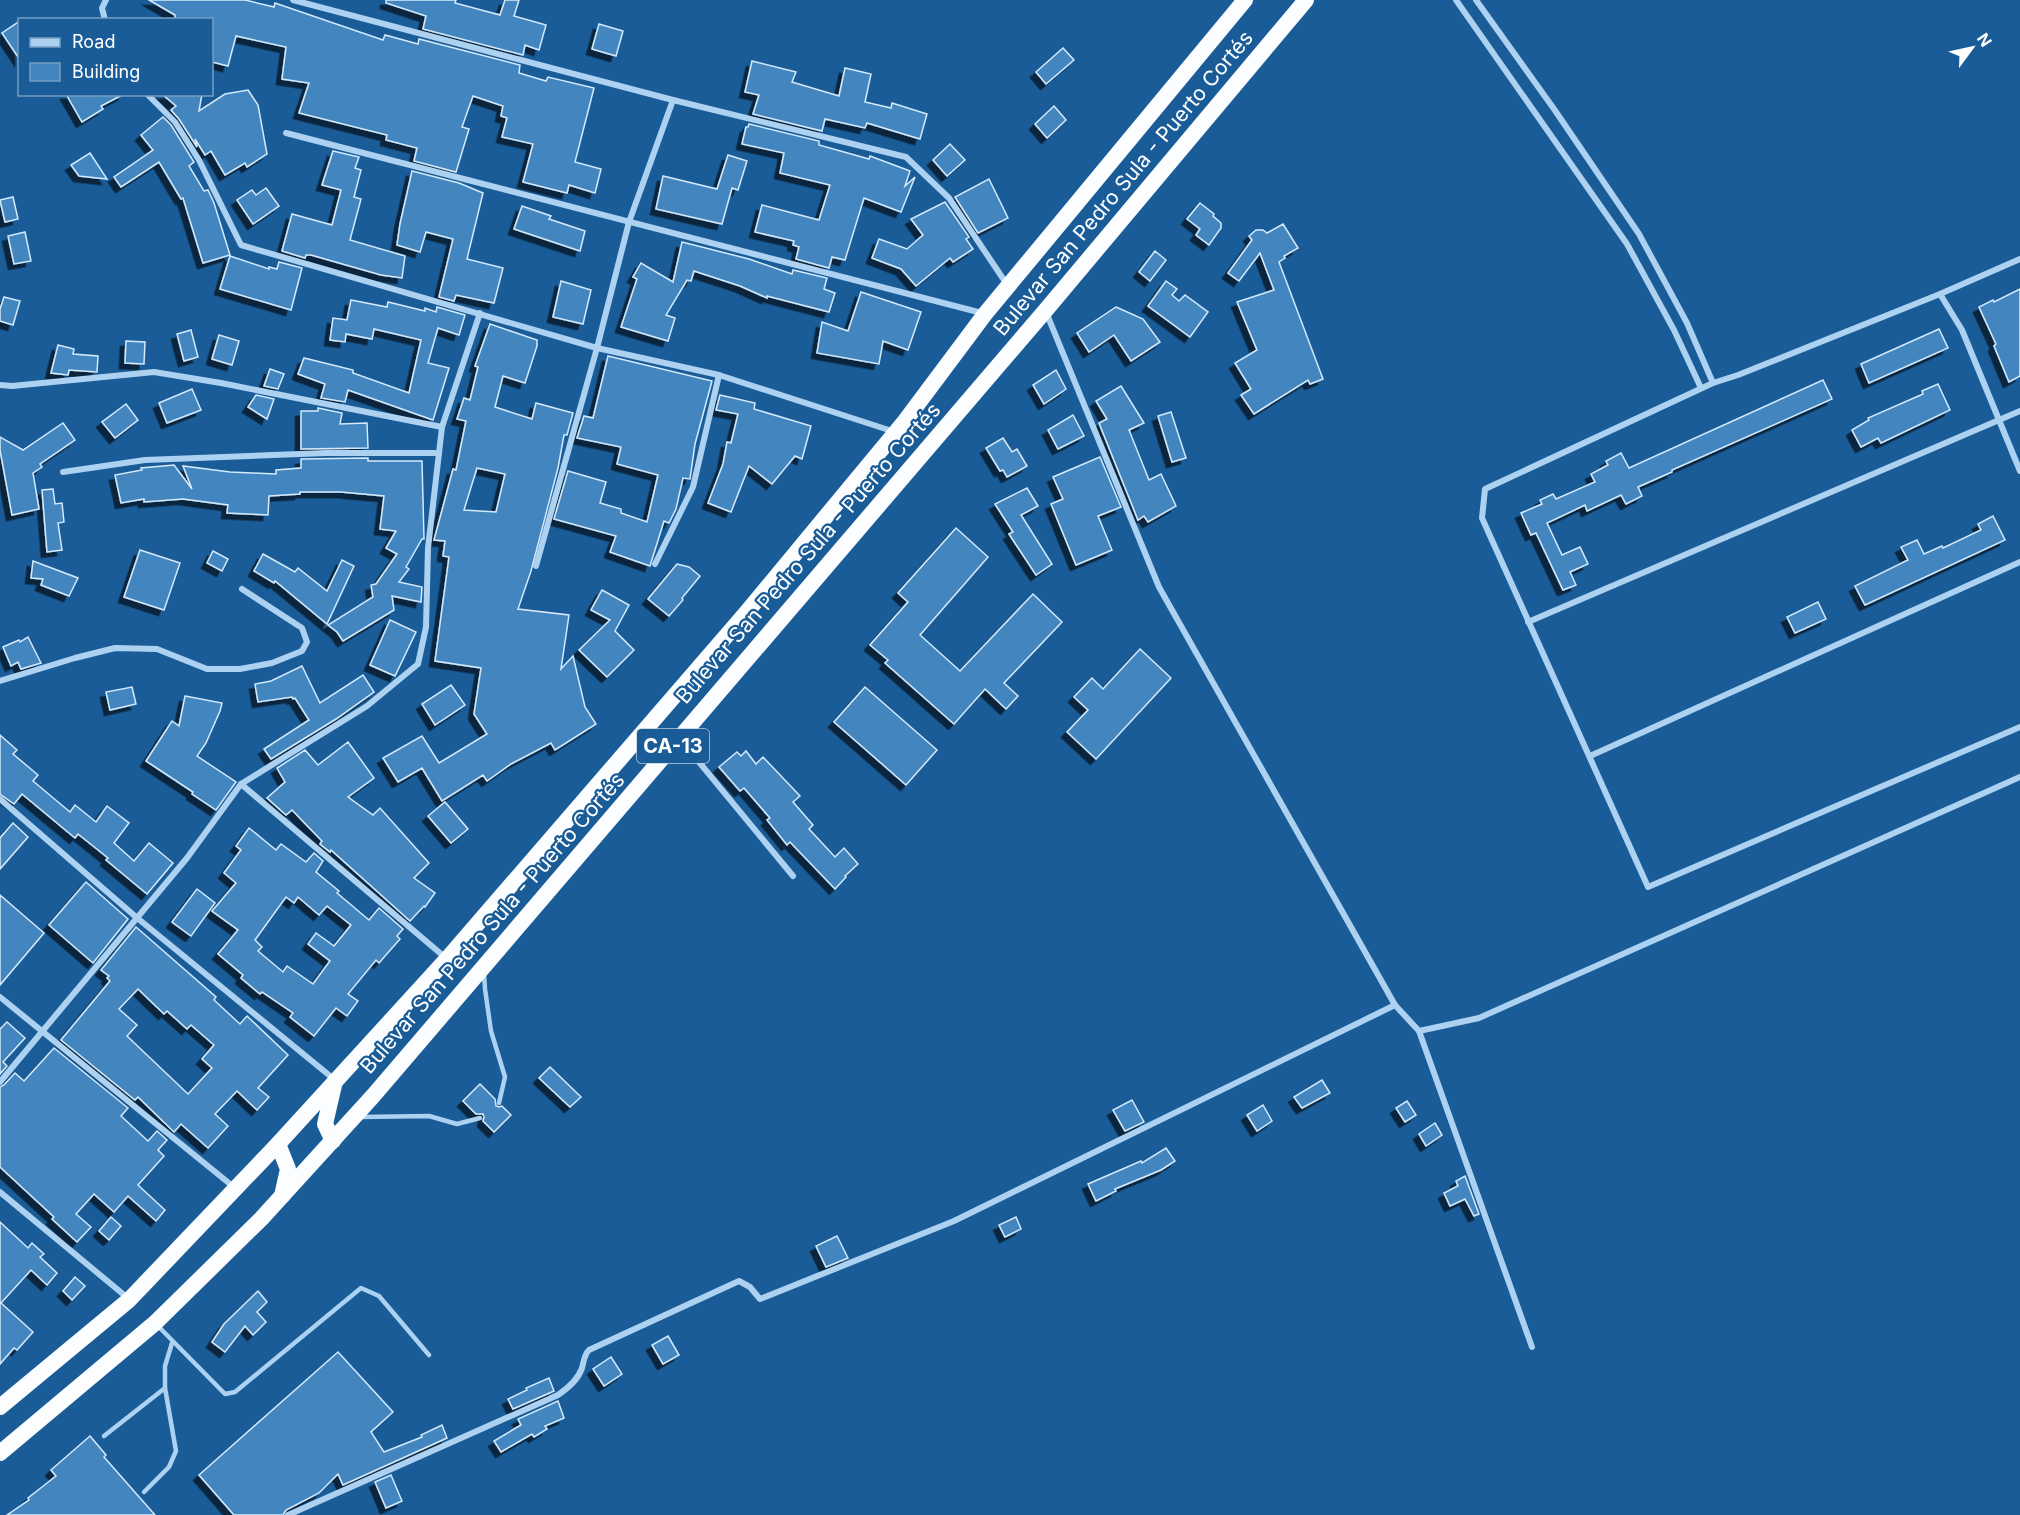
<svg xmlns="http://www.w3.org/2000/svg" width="2020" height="1515" viewBox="0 0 2020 1515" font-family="Inter,sans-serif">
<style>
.building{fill:#4285bf;stroke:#d4eafc;stroke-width:1.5;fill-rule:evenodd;filter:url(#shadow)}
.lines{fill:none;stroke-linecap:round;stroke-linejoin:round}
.service{stroke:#add2f1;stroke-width:4.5}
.minor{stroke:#add2f1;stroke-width:6}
.trunk{stroke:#fbfdff;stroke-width:16}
.labels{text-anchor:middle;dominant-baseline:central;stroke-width:4.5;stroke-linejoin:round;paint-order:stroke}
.shield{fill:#195c98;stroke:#bacee0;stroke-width:1.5}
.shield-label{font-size:20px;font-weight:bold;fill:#fff}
.street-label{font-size:21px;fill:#fff;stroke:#195c98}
</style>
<defs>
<filter id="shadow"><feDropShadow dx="-5.5" dy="5.5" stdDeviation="0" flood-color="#0009"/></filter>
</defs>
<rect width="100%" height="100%" fill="#195c98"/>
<g class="building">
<path d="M149,0H245L274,7L275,3L383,40L385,35L418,44L419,39L520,65L519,73L546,81L548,77L594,88L575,162L601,169L595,193L569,185L567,193L523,182L533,144L502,137L507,118L501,116L503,106L473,96L462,127L469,129L456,172L414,161L417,148L386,140L387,135L299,113L309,83L282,79L286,47L236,36L228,66L212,62V20H175V15Z"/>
<path d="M386,0H456L455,3L500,15L505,0H519L514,16L546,25L539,50L525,45L523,55L423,29L426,16L386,3Z"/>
<path d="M20,21V60L2,33Z"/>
<path d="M599,24L623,31L616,56L592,49Z"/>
<path d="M1063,48L1074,60L1046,84L1036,72Z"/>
<path d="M752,61L796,72L792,82L839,96L845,68L871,74L865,102L891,108L892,103L927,114L920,139L867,123L865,128L825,119L822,131L753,114L759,95L745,92Z"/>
<path d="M248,90L258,105L267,154L247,167L245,163L225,175L211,151L205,155L195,139L197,147L179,119L171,110L176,106L162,94H202L199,111L225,94Z"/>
<path d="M66,94H124L101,106L103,109L82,122Z"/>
<path d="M1054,106L1066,120L1047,138L1035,124Z"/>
<path d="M163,117L171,125L194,162L189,166L204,191L208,190L214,203L230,255L203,263L183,198L181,199L159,162L121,187L114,177L153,150L141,135Z"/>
<path d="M749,124L819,141V145L869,159L870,156L910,171L905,186L915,177L901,212L864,198L845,260L832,257L829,268L796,259L799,247L793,245L794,241L755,232L762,205L819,220L830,185L780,173L784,153L742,144L746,127H748Z"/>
<path d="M950,144L965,160L947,176L933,160Z"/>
<path d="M333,151L359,157L355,168L361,170L354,197L361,199L350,240L405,256L402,278L381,275L311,255H306L305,258L282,251L292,214L332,225L341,190L322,185Z"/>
<path d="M90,153L107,179L79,176L71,165Z"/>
<path d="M728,155L747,161L738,190L732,188L722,224L656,209L663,176L717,189Z"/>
<path d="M412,171L459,183L483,193L467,259L503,268L494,303L456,295L454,301L439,297L453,239L426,232L420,252L397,245L400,224Z"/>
<path d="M989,179L1008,218L978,233L955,197Z"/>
<path d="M266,188L279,206L253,224L237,200L252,190L256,195Z"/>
<path d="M13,197L18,219L5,222L0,200Z"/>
<path d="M945,202L969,237L966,239L973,249L953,262L950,258L916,286L901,269L872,258L879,239L907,249L923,235L911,219Z"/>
<path d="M1200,203L1214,214L1213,216L1221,223V228L1209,245L1196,235L1200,229L1187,219Z"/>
<path d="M522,206L551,216L549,219L585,231L580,251L514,229Z"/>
<path d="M1283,224L1298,248L1284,256L1285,258L1279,262L1323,379L1310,384L1308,380L1254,414L1241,395L1251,389L1235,363L1257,350L1237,302L1274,290L1260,253L1239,281L1228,273L1252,240L1249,236L1256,230H1263L1267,233Z"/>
<path d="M25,232L31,261L14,264L8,236Z"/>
<path d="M682,242L749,259L792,274L793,270L827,278L824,289L835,293L829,312L767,296V298L740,286L694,271L691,281L687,280L666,315L675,318L668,341L621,327L637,279L633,277L641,263L673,282Z"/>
<path d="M1155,251L1166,260L1150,281L1139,272Z"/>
<path d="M230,256L269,269V267L277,269L279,262L302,268L291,310L220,289Z"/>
<path d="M561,281L591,290L583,324L553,317Z"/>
<path d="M1166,281L1177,289L1172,295L1179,301L1185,295L1208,312L1190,337L1148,306Z"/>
<path d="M2020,289V376L2009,382L1994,346L1996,344L1979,307L1993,300L1994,302Z"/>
<path d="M861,292L921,312L908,350L883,341L879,364L817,353L822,322L848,331Z"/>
<path d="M4,297L20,301L13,325L0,321V309Z"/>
<path d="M351,300L387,307L388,302L425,311V308L436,312L437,307L465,315L459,335L438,328L428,363L449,368L433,420L348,390L345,402L321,398L325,384L298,374L304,358L353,370V373L409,393L421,340L374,329L372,339L346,334L345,342L330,340L333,318L347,320Z"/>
<path d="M1116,307L1143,319L1160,342L1131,361L1114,335L1089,352L1077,333Z"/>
<path d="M490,324L537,340V346L525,383L503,376L495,407L532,419L536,403L573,413L567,435H564L558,468L531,571L518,609L569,615L561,669L573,656L585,707L596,724L555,750L551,743L511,764L487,781L483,775L442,801L422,768L398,782L383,758L422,736L439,763L487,734L474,714L481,668L435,661L449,557L443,556L445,541L434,540L453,469L456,470L466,421L457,419L464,398L470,400L478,367L475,366ZM477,468L505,474L496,512L464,510Z"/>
<path d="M1939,329L1948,348L1869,383L1861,364Z"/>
<path d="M191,330L198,357L184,361L177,334Z"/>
<path d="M219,335L239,341L232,365L212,359Z"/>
<path d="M126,341L145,342L144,364L125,363Z"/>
<path d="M58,345L74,349L73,354L98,356L97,372L69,370L68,375L51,373Z"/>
<path d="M608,356L712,381L695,444L690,479L683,478L676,509L669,523L664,521L650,566L610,552L616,536L554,519L568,471L606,482L600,503L621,509V513L647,522L658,475L617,464L621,447L577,438L584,416L593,418Z"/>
<path d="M270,369L284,374L278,389L264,386Z"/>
<path d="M1056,370L1066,389L1044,404L1033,385Z"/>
<path d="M1823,380L1832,399L1672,470V472L1638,487L1642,496L1626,504L1621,495L1587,511L1585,505L1547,523L1562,555L1580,547L1588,564L1570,572L1576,585L1563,590L1536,533L1531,535L1521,513L1542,504L1540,500L1553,494L1556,499L1595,482L1591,474L1608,465L1606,461L1621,453L1629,468Z"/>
<path d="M1938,384L1950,410L1881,443L1878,438L1861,447L1852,430L1869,420L1868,418L1923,394L1922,391Z"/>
<path d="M1121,386L1144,423L1129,430L1149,480L1161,474L1176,506L1148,522L1144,516L1138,520L1099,423L1107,419L1096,401Z"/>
<path d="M192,389L201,410L167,423L159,403Z"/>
<path d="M256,395L274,399L267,419L248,407Z"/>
<path d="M720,395L755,403L754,409L811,426L802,459L795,456L772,484L749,466L731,512L708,503L723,464L727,442L731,443L738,414L716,410Z"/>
<path d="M126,404L138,420L115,438L102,422Z"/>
<path d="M318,408L342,413L340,424L367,423L368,448L301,449V411H318Z"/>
<path d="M1171,412L1186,458L1172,462L1158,416Z"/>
<path d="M1073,415L1084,436L1058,449L1048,430Z"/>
<path d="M63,423L75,440L40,464L42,467L33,473L39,509L12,515L0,450V437L23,450Z"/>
<path d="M1003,438L1012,452L1017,449L1027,466L1007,477L1003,470L1000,471L986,448Z"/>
<path d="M1100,457L1121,507L1098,516L1112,550L1076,565L1051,504L1063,499L1053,477Z"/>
<path d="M368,458V461H422L424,539H422L406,567L409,569L399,582L422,587L421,602L392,596L394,610L343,641L337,632L328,625L373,597L371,585L376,584L397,554L386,548L396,531L380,529L384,496L341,492H300V494L269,496L268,515L227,513L228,505L183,499L144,502V499L121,503L115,475L142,470L141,468L174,465L192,489L183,466L230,472L276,474V470L301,468V459Z"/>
<path d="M1027,488L1038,506L1021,515L1052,564L1036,575L1009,534L1013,532L995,504Z"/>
<path d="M53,489L55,504L62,503L64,522L58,523L62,550L47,552L42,490Z"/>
<path d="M1993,516L2005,540L1865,605L1855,586L1908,560L1901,547L1917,540L1924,554L1942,546L1943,548L1981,530L1978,524Z"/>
<path d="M956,528L988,557L920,635L960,671L1033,594L1062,622L1004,683L1018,696L1006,709L985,689L954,724L885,663L888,660L870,645L908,602L898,593Z"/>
<path d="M140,550L180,563L164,610L124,597Z"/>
<path d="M213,551L228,559L222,571L207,563Z"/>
<path d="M263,554L295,572L298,568L327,591L342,560L354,566L327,624L275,581L274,583L254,571Z"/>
<path d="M33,561L78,578L69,596L41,585L43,579L31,578Z"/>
<path d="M677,564L689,567L700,576L682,598L683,600L669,616L648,599Z"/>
<path d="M602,590L629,605L615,631L634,650L607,677L579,650L610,620L591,610Z"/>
<path d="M1818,602L1826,619L1795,633L1787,617Z"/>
<path d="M390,620L416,632L395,676L370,665Z"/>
<path d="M28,637L41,663L21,669L18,662L11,666L3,647L19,640L20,642Z"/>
<path d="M1140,649L1171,678L1096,759L1067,732L1088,710L1074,697L1092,678L1103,689Z"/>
<path d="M302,666L320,703L363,675L374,692L336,719L271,759L264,749L309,720L295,698L293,699L292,697L258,702L255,684L271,681Z"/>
<path d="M451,685L465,705L435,725L422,704Z"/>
<path d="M132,687L136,704L110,710L106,692Z"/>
<path d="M865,687L937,750L906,785L834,722Z"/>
<path d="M185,696L222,703L220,711L206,743L197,756L236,782L216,810L192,794L193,792L146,761L172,721L179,726Z"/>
<path d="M0,735L17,750L13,754L38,775L33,781L70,812L75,805L96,822L107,806L129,823L114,843L134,861L149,843L173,863L147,894L106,860L108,858L78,834L75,838L22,794L14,804L0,794Z"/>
<path d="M348,742L374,778L348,797L373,815L380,808L429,863L414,878L435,893L425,907L424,906L410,921L331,850L330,852L320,844L322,841L292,810L286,815L267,798L285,782L277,768L305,750L318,765Z"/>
<path d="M746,751L756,764L763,757L800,796L793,802L813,825L809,829L835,857L844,848L858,864L845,876L846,877L835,889L790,842L787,845L767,820L770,818L744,788L740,791L719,767L737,752L741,756Z"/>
<path d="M445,802L468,829L451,843L428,816Z"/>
<path d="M13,823L28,837L0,869V838Z"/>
<path d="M249,828L276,850L281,844L306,862L314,853L323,861L316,872L339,891L337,893L369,920L379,908L403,929L397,936L400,939L379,963L376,960L348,994L358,1001L347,1016L336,1008L314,1036L290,1017L293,1013L262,992L260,994L241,978L243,975L218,954L238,930L212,911L236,883L224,873L241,850L236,846ZM286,897L294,903L298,897L319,915L327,906L351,925L334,946L316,933L308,944L330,961L313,984L287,966L283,972L258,951L262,947L255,940Z"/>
<path d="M86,882L128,919L93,963L49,925Z"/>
<path d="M197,889L215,903L191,936L172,922Z"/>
<path d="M0,895L44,933L0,985Z"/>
<path d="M136,927L216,997L214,1000L240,1024L247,1016L288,1055L258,1088L269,1097L257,1110L237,1091L215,1114L228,1126L208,1148L181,1124L174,1132L138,1097L135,1100L61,1040L110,981L107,978L109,976L101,970ZM138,989L164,1014L167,1011L187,1029L191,1025L214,1045L202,1059L212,1068L188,1094L127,1036L137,1025L119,1009Z"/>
<path d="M7,1022L25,1038L3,1062L7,1066L0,1074V1029Z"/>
<path d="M54,1048L128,1108L121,1116L148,1141L157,1131L167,1140L158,1150L164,1156L138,1185L165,1210L156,1221L128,1196L114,1212L94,1194L76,1214L91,1227L77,1242L52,1219L54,1217L0,1167V1087L4,1085L15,1073L24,1081Z"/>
<path d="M550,1067L581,1097L570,1107L539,1078Z"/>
<path d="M1322,1080L1330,1093L1302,1108L1294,1097Z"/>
<path d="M480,1084L495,1099L496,1106L499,1107L502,1106L511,1115L494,1132L483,1121L484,1117L483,1114H476L463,1101Z"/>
<path d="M1132,1100L1144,1122L1125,1131L1113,1110Z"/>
<path d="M1407,1101L1416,1115L1405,1122L1396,1108Z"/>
<path d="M1263,1105L1272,1121L1257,1131L1247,1115Z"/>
<path d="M1435,1123L1442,1135L1426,1146L1419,1134Z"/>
<path d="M1166,1148L1175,1161L1161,1170L1115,1189L1116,1191L1096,1201L1088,1184L1141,1161L1142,1163Z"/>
<path d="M1465,1176L1479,1214L1474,1216L1465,1199L1450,1206L1444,1193L1458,1186L1456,1181Z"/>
<path d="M111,1217L121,1226L109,1240L99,1231Z"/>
<path d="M1016,1217L1021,1229L1005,1237L999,1225Z"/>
<path d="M0,1222L28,1248L32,1243L44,1254L40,1257L57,1273L47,1285L31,1270L1,1303L33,1332L17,1350L14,1348L0,1364Z"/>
<path d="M837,1236L848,1258L826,1267L816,1246Z"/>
<path d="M75,1277L85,1286L72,1300L63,1291Z"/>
<path d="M258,1291L267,1302L257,1312L266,1322L253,1335L245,1326L225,1352L212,1342L224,1324Z"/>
<path d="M668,1336L679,1355L663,1364L652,1345Z"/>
<path d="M338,1352L393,1412L371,1432L384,1452L422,1437L421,1435L442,1425L447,1438L343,1485L338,1474L319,1493L286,1510L283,1515H234L199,1475Z"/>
<path d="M611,1357L622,1374L604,1386L593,1369Z"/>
<path d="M549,1378L554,1391L513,1409L508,1399L527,1390L526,1388Z"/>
<path d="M558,1401L564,1418L545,1426L547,1429L534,1437L532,1434L501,1452L494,1441L521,1425L518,1419Z"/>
<path d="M90,1436L106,1455L104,1457L155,1515H7L29,1500L28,1498L56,1476L51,1470Z"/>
<path d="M391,1475L402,1501L386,1508L375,1482Z"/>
</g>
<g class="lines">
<g class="service">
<path d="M484,974L485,989L491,1031L505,1077L499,1103"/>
<path d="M360,1117L429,1116L457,1124L480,1118"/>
<path d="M157,1325L225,1394L235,1392L361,1288L379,1296L429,1355"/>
<path d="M104,1436L165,1388"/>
<path d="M144,1492L169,1467L176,1451L165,1388V1366L172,1343"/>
</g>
<g class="minor">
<path d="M293,0L673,100L906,157L949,198L1008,286"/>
<path d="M1456,0L1627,244L1674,330L1701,388"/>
<path d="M1476,0L1554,109L1639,234L1687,323L1713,383"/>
<path d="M105,20L102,8L106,0"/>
<path d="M147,94L175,122L199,160L241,245L597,348L719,375L895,432"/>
<path d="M286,133L982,313"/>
<path d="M2020,259L1940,294L1738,375L1713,383L1485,489L1482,518L1648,887L2020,727"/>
<path d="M1940,294L1962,330L2020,471"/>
<path d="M1046,312L1159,587L1395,1005L1419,1031L1479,1018L2020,777"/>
<path d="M0,385L12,386L154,372L221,383L442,427"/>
<path d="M63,472L145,460L326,453H439"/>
<path d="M655,564L693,487L719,375"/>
<path d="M536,566L597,348L629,222L673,100"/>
<path d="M1528,622L2020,411"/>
<path d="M0,681L75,658L115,648L157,649L207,669H240L272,663L302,651L307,642L302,628L242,589"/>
<path d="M680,739L793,876"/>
<path d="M1590,756L2020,562"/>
<path d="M241,784L447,959"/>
<path d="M0,799L136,917L335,1080"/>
<path d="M0,997L235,1188"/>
<path d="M1419,1031L1532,1347"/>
<path d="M0,1082L187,858L241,784L367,706L418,664L426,627L428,548L442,427L480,313"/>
<path d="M0,1192L129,1299"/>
<path d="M288,1515L558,1395C568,1388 578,1380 582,1368C584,1361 584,1355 589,1350L739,1281L750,1287L760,1299L954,1221L1395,1005"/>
</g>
<g class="trunk">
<path d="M333,1141L325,1124L335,1081"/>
<path d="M278,1144L288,1169L282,1196"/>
<path d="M0,1407L129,1300L278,1144L447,959L746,613L905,421L985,314L1245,0"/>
<path d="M0,1453L155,1323L261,1219L373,1096L1045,311L1306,0"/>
</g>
</g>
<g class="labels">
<rect class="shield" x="637" y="729" width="72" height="34" rx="4.5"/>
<g class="shield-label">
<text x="673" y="746">CA-13</text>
</g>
<g class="street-label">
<text transform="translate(1123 183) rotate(-50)">Bulevar San Pedro Sula - Puerto Cortés</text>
<text transform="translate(808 553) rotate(-49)">Bulevar San Pedro Sula - Puerto Cortés</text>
<text transform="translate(492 923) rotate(-49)">Bulevar San Pedro Sula - Puerto Cortés</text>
</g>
</g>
<rect x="18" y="18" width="195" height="78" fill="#195c98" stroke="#759dc1" stroke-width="1.5"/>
<rect x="30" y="38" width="30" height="9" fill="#add2f1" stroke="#759dc1" stroke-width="1.5"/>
<text x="72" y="48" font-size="18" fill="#ffffff">Road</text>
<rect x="30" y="63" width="30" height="18" fill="#4285bf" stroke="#759dc1" stroke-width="1.5"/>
<text x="72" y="78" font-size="18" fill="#ffffff">Building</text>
<g transform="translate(1972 48) rotate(57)" stroke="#195c98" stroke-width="4.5" paint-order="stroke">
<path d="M0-4.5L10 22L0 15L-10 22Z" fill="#ffffff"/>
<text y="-9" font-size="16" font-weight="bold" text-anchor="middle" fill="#ffffff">N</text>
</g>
</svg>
